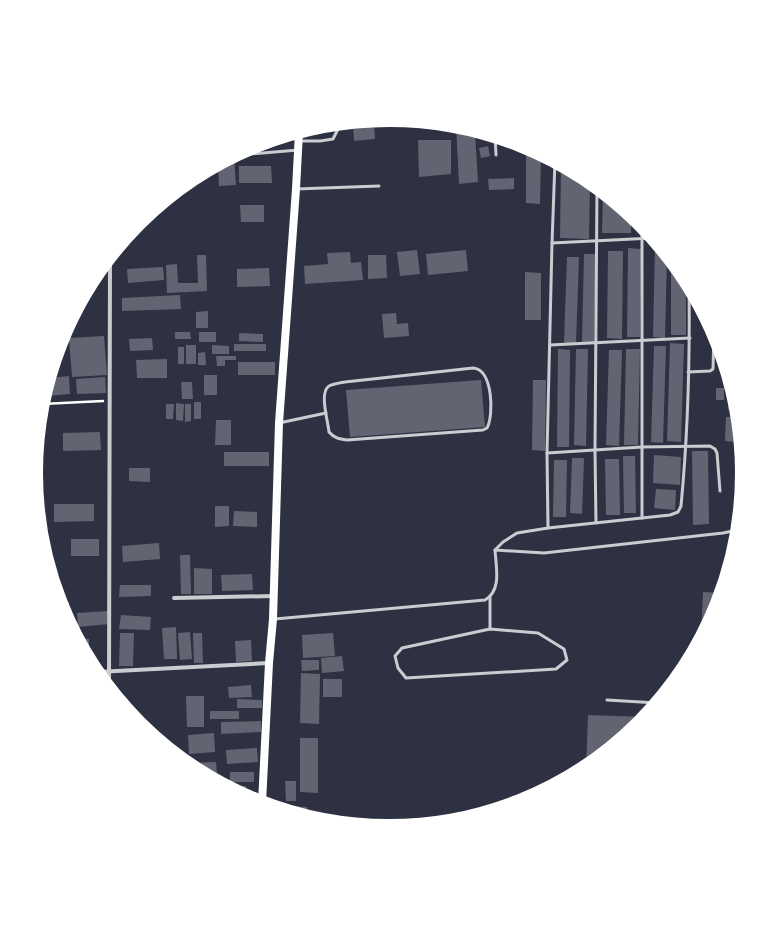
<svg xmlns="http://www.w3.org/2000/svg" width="779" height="946" viewBox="0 0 779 946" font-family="'Archivo Narrow',sans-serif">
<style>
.building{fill:#626471}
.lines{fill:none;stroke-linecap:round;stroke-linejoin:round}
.path{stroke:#fff;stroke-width:2.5}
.service{stroke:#caccd0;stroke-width:3}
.minor{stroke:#caccd0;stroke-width:4}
.secondary{stroke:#fff;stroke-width:8}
.rim{fill:none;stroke:#fff;stroke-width:2}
</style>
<rect width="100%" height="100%" fill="#2d3142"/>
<g class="building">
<path d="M374,120L375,139L354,141L353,122Z"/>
<path d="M456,125L481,132L475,133L478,182L459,184Z"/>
<path d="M418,140H451V174L419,177Z"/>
<path d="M488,146L490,156L481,158L479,148Z"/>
<path d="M526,146L541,154L540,204L526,203Z"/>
<path d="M234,156L236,185L219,186L218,164Z"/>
<path d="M561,165L590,181L589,239L560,238Z"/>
<path d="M239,166H271L272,183H239Z"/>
<path d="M514,178V189L489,190L488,179Z"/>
<path d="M603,192L631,215V233H602Z"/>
<path d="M240,205H264V222H241Z"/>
<path d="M655,246H660L667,255L665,338L653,337Z"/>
<path d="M628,248L641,249L640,337H627Z"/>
<path d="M417,250L420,274L400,276L397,252Z"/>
<path d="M466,250L468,271L428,275L426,254Z"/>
<path d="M608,251H623L622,339L607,338Z"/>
<path d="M350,252L351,263L361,262L363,280L305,284L304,266L328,264L327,253Z"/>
<path d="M584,254H596L594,343L582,342Z"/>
<path d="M197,255H206L207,291L167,293L166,265L177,264L178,283H198Z"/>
<path d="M368,255H386L387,278L368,279Z"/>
<path d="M567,257H579L576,343H564Z"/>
<path d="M671,260L686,279V335H671Z"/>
<path d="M163,267L164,280L128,283L127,269Z"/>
<path d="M269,268L270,286L237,287V269Z"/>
<path d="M525,272L541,273V320H525Z"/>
<path d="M96,275V290H87L95,276Z"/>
<path d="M180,295L181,309L122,311V298Z"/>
<path d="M208,311V328H196V312Z"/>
<path d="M396,313L397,324L408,323L409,336L384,338L382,314Z"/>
<path d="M175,332H190L191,339H175Z"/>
<rect x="199" y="332" width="17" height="10"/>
<path d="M239,333L263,334V342L239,341Z"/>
<path d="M104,336L107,375L72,377L69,338Z"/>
<path d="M152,338L153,350L130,351L129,339Z"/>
<path d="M670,343L684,344L681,442L667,441Z"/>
<rect x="234" y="344" width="32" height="7"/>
<rect x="186" y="345" width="10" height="19"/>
<path d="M212,345L229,346V354H212Z"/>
<path d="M654,346H666L663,443L651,442Z"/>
<rect x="178" y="347" width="6" height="17"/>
<path d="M558,349L570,350L569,447H557Z"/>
<path d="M576,349H588L586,446L574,445Z"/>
<path d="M626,349H640L638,445H624Z"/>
<path d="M609,350H622L619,446L606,445Z"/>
<path d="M205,352L206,365H198V353Z"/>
<path d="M216,356H236V360H225V366H217Z"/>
<path d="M167,359V378H137L136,360Z"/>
<rect x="238" y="362" width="37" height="13"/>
<rect x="204" y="375" width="13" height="20"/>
<path d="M69,376L70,394L46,396L45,392L50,378Z"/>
<path d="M105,377L106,393L77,394L76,379Z"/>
<path d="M729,377L736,399V410H728Z"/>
<path d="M481,380L485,427L350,437L346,390Z"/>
<path d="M533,380H546L545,451L532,450Z"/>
<path d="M181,382H192L193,399H182Z"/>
<rect x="716" y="388" width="8" height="12"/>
<rect x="194" y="402" width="7" height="17"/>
<path d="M176,403L184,404L183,421L176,420Z"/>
<path d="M166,404H174L173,419H166Z"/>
<path d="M185,404H191V421L185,422Z"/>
<path d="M726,417H735L734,442L725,441Z"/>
<path d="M216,420H231V445H215Z"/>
<path d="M100,432L101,450L63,451V433Z"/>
<path d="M692,451H708L709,524L693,525Z"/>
<rect x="224" y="452" width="45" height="14"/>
<path d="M654,455L681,457L680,485L653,483Z"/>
<path d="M623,456H635L636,513H624Z"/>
<path d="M572,458H584L582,514L570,513Z"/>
<path d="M605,459H619L620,515H606Z"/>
<path d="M554,460H567L566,517H553Z"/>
<path d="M129,468H150V482L129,481Z"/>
<path d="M656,489L676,490L675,510L654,508Z"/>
<path d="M54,504H94V521L54,522Z"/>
<path d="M215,506H229V526L215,527Z"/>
<path d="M234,511L257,512V527L233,526Z"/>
<rect x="71" y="539" width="28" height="17"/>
<path d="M159,543L160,559L123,562L122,546Z"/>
<path d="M180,555H190L191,594H181Z"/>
<path d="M194,568L212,569V594H194Z"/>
<path d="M252,574L253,590L222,591L221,575Z"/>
<path d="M120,585H151V596L119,597Z"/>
<path d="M703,592L722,593L717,609L701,638Z"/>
<path d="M60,601L69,602L68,620L62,608Z"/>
<path d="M108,611L109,624L78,627L77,613Z"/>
<path d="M121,615L151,617L150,630L119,629Z"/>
<path d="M176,627L177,659H164L162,628Z"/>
<path d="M190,632L192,659L180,660L178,633Z"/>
<path d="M120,633H134L133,666H119Z"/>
<path d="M193,633H202L203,663H194Z"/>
<path d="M333,633L335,656L303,658L302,635Z"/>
<path d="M78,638L89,639V659L83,649Z"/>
<path d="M251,640L252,661L236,662L235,641Z"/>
<path d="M342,656L344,671L322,673L321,658Z"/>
<path d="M301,660H319V670L302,671Z"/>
<path d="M301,673L320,674L319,724L300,723Z"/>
<rect x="323" y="679" width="19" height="18"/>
<path d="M251,685L252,697L229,698L228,687Z"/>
<path d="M186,696H204V727H187Z"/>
<path d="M237,699L262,700V708H237Z"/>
<rect x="210" y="711" width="29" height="8"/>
<path d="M588,715L645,717L640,724L586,768Z"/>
<path d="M261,721V732L221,734V722Z"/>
<path d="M214,733L215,752L189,754L188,735Z"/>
<path d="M300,738H318V793L300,792Z"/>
<path d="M257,748L258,762L227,764L226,750Z"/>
<path d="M216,762L217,773H203L191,766V763Z"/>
<rect x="230" y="772" width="24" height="10"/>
<path d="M285,781H296V801H286Z"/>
<path d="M246,786V797L231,788V787Z"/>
<path d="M286,806L307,807V817L286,810Z"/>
</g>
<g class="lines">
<path class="path" d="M42,404L103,401"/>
<g class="service">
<path d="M495,136L496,155"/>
<path d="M299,141H320L333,139L341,123"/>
<path d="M238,155L298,150"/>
<path d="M296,189L379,186"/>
<path d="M642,224V518"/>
<path d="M552,243L653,238"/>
<path d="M550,345L690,338"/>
<path d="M473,368C493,369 494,415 487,428L483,430L347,440C339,439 334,438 329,432C328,421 319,392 329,386C333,384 340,383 345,382Z"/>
<path d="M688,372L710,371L713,369L714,331"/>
<path d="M279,423L326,413"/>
<path d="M547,453L642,447L710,446L715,449L717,453L720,491"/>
<path d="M596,523L595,450L597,187"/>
<path d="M548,528L547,453L552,243L555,161"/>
<path d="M495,550L503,542L517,533L548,528L670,515L678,512L681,506C688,433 690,359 689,286"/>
<path d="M275,619L485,600C502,590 496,567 495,550L544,553L723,533L738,530"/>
<path d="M490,629L538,633L564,649L567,660L556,669L406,678L398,668L395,656L402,648Z"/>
<path d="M490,629V596"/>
<path d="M607,700L657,703"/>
</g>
<g class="minor">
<path d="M744,476V471"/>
<path d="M174,598L273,596"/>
<path d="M97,672L269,663"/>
<path d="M109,688L110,257"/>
</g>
<path class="secondary" d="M262,803L269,663L273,619L279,423L296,189L299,132"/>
</g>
<path d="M0 0H779V946H0ZM42 473a347 347 0 1 1 694 0a347 347 0 1 1-694 0Z" fill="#fff" fill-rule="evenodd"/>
<path class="rim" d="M42 473a347 347 0 1 1 694 0a347 347 0 1 1-694 0Z"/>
</svg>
